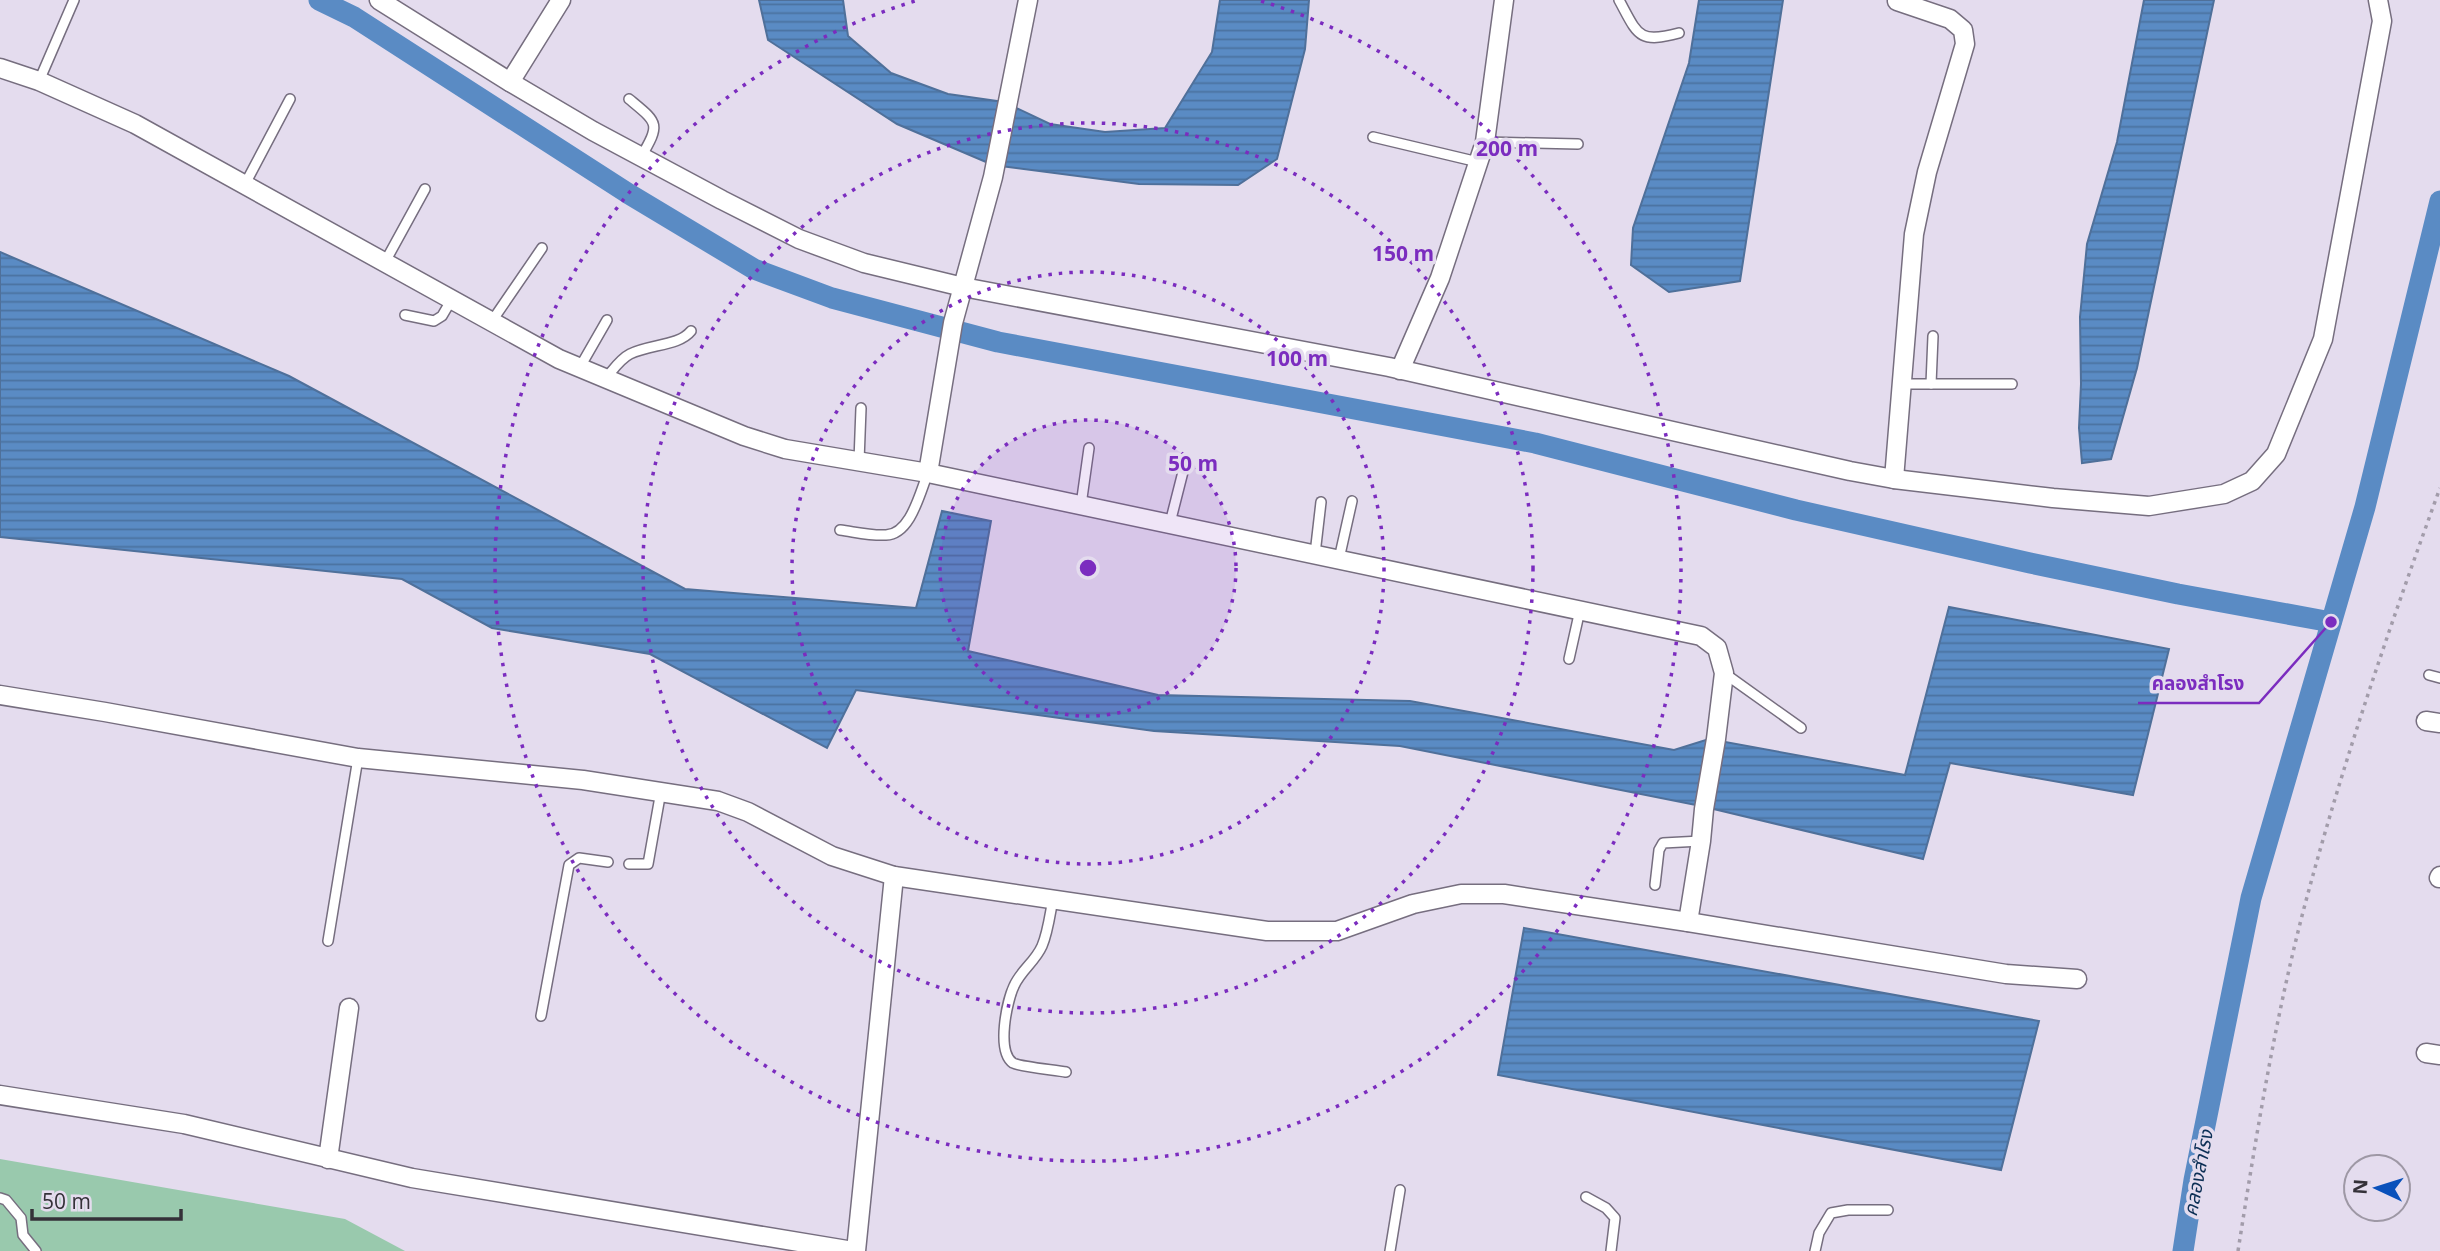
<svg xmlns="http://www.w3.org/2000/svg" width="2440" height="1251" viewBox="0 0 2440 1251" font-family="'Open Sans','Noto Sans Thai',sans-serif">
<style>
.grass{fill:#99c9ad}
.water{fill:url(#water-rules);stroke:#4f709a;stroke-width:2}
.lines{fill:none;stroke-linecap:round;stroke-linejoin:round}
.canal{stroke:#5a8bc4;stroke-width:21}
.service-casing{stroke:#766e7f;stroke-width:12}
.minor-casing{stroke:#766e7f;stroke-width:21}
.path{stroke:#a29caa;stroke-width:3.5;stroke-dasharray:3.5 5;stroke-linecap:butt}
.service{stroke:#fff;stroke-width:9}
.minor{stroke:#fff;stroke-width:18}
.ring{fill:none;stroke:#7b2cbf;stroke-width:3.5;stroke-dasharray:3.5 7}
.labels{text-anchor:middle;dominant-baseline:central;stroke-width:7;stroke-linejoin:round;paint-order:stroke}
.water-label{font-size:19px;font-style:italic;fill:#0c2f55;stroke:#e4dcee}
.centre{fill:#7b2cbf;stroke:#e4dcee;stroke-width:3.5}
.ring-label{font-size:21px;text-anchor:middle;font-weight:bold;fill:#7b2cbf;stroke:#e4dcee;stroke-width:7;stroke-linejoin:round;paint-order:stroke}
.leader{fill:none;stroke:#7b2cbf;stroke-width:2.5}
.callout-dot{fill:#7b2cbf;stroke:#e4dcee;stroke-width:2.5}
.callout-label{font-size:19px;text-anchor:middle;font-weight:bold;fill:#7b2cbf;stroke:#e4dcee;stroke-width:7;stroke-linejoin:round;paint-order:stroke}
</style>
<defs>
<pattern id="water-rules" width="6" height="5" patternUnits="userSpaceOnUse" patternTransform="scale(1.75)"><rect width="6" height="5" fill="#5a8bc4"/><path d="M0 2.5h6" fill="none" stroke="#4b72a0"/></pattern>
</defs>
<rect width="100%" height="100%" fill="#e4dcee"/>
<path class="grass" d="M0,1159L345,1219L405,1251H0Z"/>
<g class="water">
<path d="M759,0H843L848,36L891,73L948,94L1004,102L1050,124L1105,132L1165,128L1212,52L1220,0H1309L1305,49L1277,159L1238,185L1139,184L993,165L897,124L768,40Z"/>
<path d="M1699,0H1783L1740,281L1669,292L1631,265L1633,228L1689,63Z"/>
<path d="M2144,0H2214L2137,368L2111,459L2082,463L2079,428L2081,384L2080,317L2087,244L2117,142Z"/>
<path d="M0,252L289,376L685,589L916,608L942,511L991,521L968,651L1158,695L1410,701L1674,750L1709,739L1905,775L1949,607L2169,649L2133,795L1950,763L1923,859L1701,806L1400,746L1154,731L856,690L827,748L650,654L492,628L402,579L0,537Z"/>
<path d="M1524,928L2039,1021L2001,1170L1498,1075Z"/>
</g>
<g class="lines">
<g class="canal">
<path d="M319,0L354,17L629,194L754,269L832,298L998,342L1535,443L1796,510L2030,563L2178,594L2331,622"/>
<path d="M2183,1251L2194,1180L2251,898L2365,507L2440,201"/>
</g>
<defs>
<g id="service">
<path d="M1619,0C1638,35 1638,44 1679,33"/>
<path d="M39,81L74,0"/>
<path d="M629,99C658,123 661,123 641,157"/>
<path d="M1373,137L1478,162"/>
<path d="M1485,142L1578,144"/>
<path d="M244,186L290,99"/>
<path d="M385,262L425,189"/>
<path d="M405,315L434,321L442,316L452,299"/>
<path d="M492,321L542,248"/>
<path d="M580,367L607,320"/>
<path d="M606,378C613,370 620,359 630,354C650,344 679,346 691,331"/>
<path d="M1903,384H2012"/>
<path d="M1931,384L1933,336"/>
<path d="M859,461L861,408"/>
<path d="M1081,505L1089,448"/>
<path d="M1170,523L1186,460"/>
<path d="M840,530C855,532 871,536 886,535C911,534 920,492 928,473"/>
<path d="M1315,554L1321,502"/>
<path d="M1339,559L1352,501"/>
<path d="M1569,659L1580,610"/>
<path d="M1724,673L1801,728"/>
<path d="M2429,675L2440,678"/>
<path d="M629,864H648L661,791"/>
<path d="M1655,885L1659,850L1663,843L1701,841"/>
<path d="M1053,899C1050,914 1048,932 1042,946C1035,962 1021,970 1014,986C1007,1001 996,1051 1013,1063C1021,1067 1056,1070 1066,1072"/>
<path d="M328,941L358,758"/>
<path d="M541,1016L569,865L579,858L608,862"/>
<path d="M1586,1197L1606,1208L1615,1218L1611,1251"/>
<path d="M0,1198L6,1200L21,1218L23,1235L36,1251"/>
<path d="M1390,1251L1400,1190"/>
<path d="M1815,1251L1819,1233L1831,1213L1848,1210H1888"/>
</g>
<g id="minor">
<path d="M379,0L510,82L561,0"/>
<path d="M0,68L39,81L135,124L559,359L744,436L785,449L928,473L1701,636L1717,648L1724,673L1716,739L1704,809L1701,841L1688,922"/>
<path d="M510,82L593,131L722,200L799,239L864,263L963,287L1389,367L1850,471L1894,479L2053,498L2149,506L2224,494L2252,481L2276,454L2323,339L2382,21L2378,0"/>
<path d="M1400,370L1440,278L1485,142L1504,0"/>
<path d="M928,473L953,323L993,177L1028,0"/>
<path d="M1894,479L1914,234L1927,172L1965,44L1963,30L1950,19L1897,1"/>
<path d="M0,695L105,712L358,758L583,780L718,801L748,812L832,856L894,876L1267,931H1337L1413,904L1461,894H1504L1688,922L2006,974L2077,979"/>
<path d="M2426,721L2440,723"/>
<path d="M2439,878L2440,876"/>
<path d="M2426,1053L2440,1055"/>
<path d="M0,1095L184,1124L412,1178L853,1251"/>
<path d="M328,1159L349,1008"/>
<path d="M856,1251L894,876"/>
</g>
</defs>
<use href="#service" class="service-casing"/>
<use href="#minor" class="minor-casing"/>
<path class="path" d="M2238,1251C2256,1137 2274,1024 2303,912C2341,768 2389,628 2440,488"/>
<use href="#service" class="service"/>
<use href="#minor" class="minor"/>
</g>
<circle cx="1088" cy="568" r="148" fill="#7b2cbf" fill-opacity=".12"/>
<g class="ring">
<circle cx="1088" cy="568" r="148"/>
<circle cx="1088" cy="568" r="296"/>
<circle cx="1088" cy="568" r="445"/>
<path d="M1261 1A593 593 0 1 1 915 1"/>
</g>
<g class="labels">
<g class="water-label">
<text transform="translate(2198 1173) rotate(-79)">คลองสำโรง</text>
</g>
</g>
<circle cx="1088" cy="568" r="10" class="centre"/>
<g class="ring-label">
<text x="1507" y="156">200 m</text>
<text x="1403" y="261">150 m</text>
<text x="1297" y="366">100 m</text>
<text x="1193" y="471">50 m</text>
</g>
<path class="leader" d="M2331 622L2259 703H2138"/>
<circle class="callout-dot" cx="2331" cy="622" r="7"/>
<g class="callout-label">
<text x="2198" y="690">คลองสำโรง</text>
</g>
<g transform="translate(2377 1188) rotate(274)"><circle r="33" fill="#e4dcee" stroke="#9e98a5" stroke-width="2"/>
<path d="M0-5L12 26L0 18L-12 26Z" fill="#0951bb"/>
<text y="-10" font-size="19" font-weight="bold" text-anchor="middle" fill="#343138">N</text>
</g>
<path d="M32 1209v10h149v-10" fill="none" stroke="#343138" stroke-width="3.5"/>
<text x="42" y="1209" font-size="21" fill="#343138" stroke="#e4dcee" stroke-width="5" paint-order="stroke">50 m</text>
</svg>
